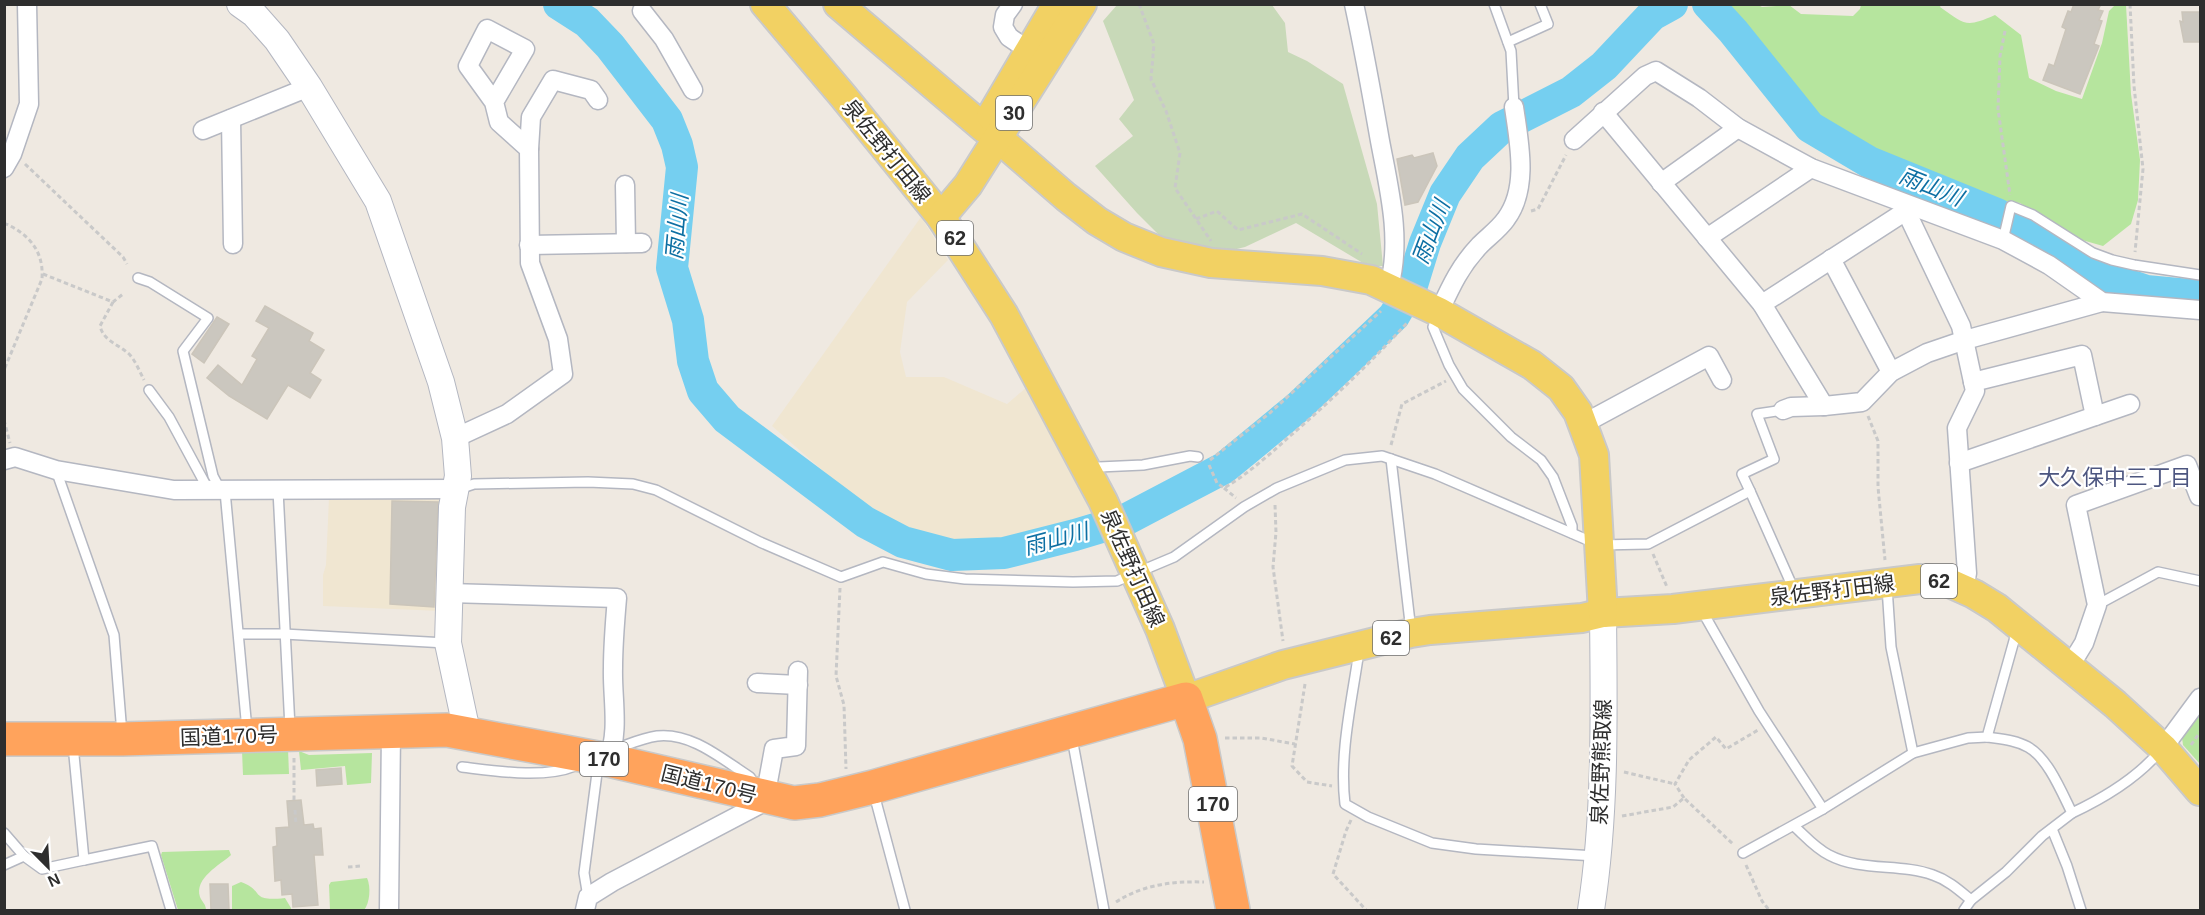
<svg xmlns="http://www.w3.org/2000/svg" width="2205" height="915" viewBox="0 0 2205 915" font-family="Arial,'Noto Sans JP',sans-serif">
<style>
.education{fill:#f0e6d1}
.green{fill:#b6e59e}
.cemetery{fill:#c8d9b8}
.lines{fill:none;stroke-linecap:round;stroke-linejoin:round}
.river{stroke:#75cff0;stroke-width:32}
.building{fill:#cbc7bf;stroke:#cbc5ba;stroke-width:1.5}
.lane-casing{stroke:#b4b7c1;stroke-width:12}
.street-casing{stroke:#b4b7c1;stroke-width:21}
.secondary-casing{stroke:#b4b7c1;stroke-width:28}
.primary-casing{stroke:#c9c9c9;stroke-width:32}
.highway-casing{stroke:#c9c9c9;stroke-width:36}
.path{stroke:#c9c9c9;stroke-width:3;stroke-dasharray:4.5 3;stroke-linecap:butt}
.lane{stroke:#fff;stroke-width:9}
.street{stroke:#fff;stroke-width:18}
.secondary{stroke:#fff;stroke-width:26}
.primary{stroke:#f2d163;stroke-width:28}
.highway{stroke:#ffa35c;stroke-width:33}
.labels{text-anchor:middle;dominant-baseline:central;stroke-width:4.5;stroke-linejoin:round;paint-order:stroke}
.shield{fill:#fff;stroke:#6d6d6d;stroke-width:1.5}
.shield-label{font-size:20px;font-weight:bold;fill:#2e2e2e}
.street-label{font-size:21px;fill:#2e2e2e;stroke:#fff}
.water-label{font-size:22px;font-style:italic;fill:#0d6fa3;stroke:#fff}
.neighbourhood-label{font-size:22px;fill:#4d5680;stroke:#fff}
</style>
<rect width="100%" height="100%" fill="#efe9e1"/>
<g class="education">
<path d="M921,217L948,260L907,302L900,352L906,377H944L1007,404L1027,387L1091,513L1009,542L947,541L899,526L837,483L772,426Z"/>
<path d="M444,496L441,611L323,606V575L326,565L329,498Z"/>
</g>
<g class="green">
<path d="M1730,5H1758L1762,7L1789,5L1801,14L1853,16L1860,9L1861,5H1941L1940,7C1966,25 1965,28 1995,15L2021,35L2029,78L2056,91L2082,99L2102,43L2109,11L2115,5H2126L2131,94L2140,160L2138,200L2131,224L2103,246L2075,238L2020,203L2006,201L2001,207L1868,148L1822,119Z"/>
<path d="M2200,704V764L2183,745L2181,730Z"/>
<path d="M288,749L289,774L243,775L242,751Z"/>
<path d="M299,751L309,755L372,753L371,783L347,785L345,766L301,770Z"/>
<path d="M229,850L231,855C220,865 194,878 200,897C202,902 206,904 206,910H178L161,855L162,852Z"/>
<path d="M367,878C371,886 370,903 364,910H330L329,885L331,882Z"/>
<path d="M241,882C266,891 248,902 285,898L291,908V910H232V886Z"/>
</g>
<path class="cemetery" d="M1117,5H1272L1285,23L1288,52L1307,61L1343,84L1377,204L1383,266H1368L1296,223L1245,247L1220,253L1162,238L1137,213L1095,166L1133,136L1119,119L1134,100L1103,21Z"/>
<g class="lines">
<g class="river">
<path d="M559,4L587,22L610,46L667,120L677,145L682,167L672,268L688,320L693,361L703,391L727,419L865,522L903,542L952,555L1004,553L1075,535L1125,520L1224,468L1298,407L1394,316L1412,285L1425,243L1445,194L1470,157L1502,127L1571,92L1604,66L1652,15L1672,4"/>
<path d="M1708,4L1733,31L1810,127L1869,162L1997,214L2108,278L2146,291L2200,296"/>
</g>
</g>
<g class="building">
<path d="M2074,4H2101L2098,10L2103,11L2099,20L2102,21L2094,44L2099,46L2080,94L2043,80L2049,64L2054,66L2066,29L2062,27L2068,11L2071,12Z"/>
<path d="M2182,12H2200V42H2184L2180,21L2183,22Z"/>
<path d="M1433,153L1437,166L1418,202L1405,205L1397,159L1412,155L1414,158Z"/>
<path d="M265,306L313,333L309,341L324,350L310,373L321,380L310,398L288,385L267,419L229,396L207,378L218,365L242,385L257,359L252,356L269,328L256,321Z"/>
<path d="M217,317L229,324L204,363L192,354Z"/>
<path d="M392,501L438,502L434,607L390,604Z"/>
<path d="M341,768L342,784L317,786L316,770Z"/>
<path d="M301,800L304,825L313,824L314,829L321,828L323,855H314L318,905L293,907L292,894L282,895L281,880L275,881L273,847L277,846L276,828L289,827L287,801Z"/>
<path d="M210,884H228L229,910H211Z"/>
</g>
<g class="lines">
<defs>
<g id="lane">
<path d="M1494,4L1511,51L1514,107"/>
<path d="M1508,42L1548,24L1540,4"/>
<path d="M2003,240L2011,206L2033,215L2093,253L2112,260L2134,265L2200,275"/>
<path d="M138,278L150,282L208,318L183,351L213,476L221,491"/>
<path d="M1438,315L1433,327L1449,365L1463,389L1511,437L1541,460L1553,477L1572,526V533"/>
<path d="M149,390L169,417L209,491"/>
<path d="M1391,459L1411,631"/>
<path d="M56,470L114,635L122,734"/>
<path d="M1091,471L1099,467L1143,465L1190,456L1198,457"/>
<path d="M459,489L474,484L588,482L633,484L656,490L760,542L841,577L883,562L926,574L965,579L1073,582L1117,581L1174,557L1244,507L1277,488L1345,460L1382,456L1435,474L1599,545L1648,544L1750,491L1742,474L1774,459L1757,414L1783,410"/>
<path d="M278,490L290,728"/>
<path d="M225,491L247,730"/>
<path d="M1750,491L1794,590"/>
<path d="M1887,587L1891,647L1913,753"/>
<path d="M2097,605L2158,572L2200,581"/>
<path d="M1701,609L1759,711L1823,809"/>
<path d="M239,634H284L446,643"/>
<path d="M1359,651C1352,700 1339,754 1345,804L1368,817L1432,843L1476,849L1596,856"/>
<path d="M1987,737C2001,739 2016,740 2028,747C2048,758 2062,793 2072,813C2104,798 2137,778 2160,751"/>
<path d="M1072,738L1104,910"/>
<path d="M73,745L84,860L152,846L171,910"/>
<path d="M612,750C627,745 642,738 657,736C692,732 723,760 750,777L753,782"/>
<path d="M462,767C496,771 543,779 575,766"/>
<path d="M874,794L905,910"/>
<path d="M1794,826C1805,836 1815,848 1829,855C1861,872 1900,863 1933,875C1948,880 1959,890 1971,900L1964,910"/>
<path d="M2052,829L2067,866L2081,910"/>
<path d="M4,833L24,856L42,869L84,860"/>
<path d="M1743,853L1823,809L1913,753L1968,738L1987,737L2017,630"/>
<path d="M4,865L24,856"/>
<path d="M588,897L584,873L597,773L604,765"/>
<path d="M1971,900L2006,872L2042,836L2072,813"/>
</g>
<g id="street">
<path d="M1013,4L1005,15L1003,27L1009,37L1028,50"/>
<path d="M1354,4C1364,50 1372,95 1380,141C1389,189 1402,239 1389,287"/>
<path d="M642,11L664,39L693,90"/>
<path d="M1603,112L1762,304L1824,406"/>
<path d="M231,119L233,244"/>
<path d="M203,130L309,87"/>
<path d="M1574,140L1645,76L1656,71L1699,98L1738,128L1811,168L2003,240L2049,265L2102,302L2200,310"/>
<path d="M529,149L531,117L553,80L591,90L598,100"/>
<path d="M4,168L12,154L29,104L27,4"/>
<path d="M1661,183L1738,128"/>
<path d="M625,185L626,243"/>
<path d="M1906,211L1961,326L1975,391L1957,428L1967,573L1964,589"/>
<path d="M1707,238L1811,168"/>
<path d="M529,245L642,243"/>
<path d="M1831,259L1891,372"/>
<path d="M1762,304L1906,211L1908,206"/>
<path d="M1439,312C1451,286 1460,266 1480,245C1488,237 1499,229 1506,219C1529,188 1519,142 1514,107"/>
<path d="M1973,382L2082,355L2095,416"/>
<path d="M1783,410L1791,407L1824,406L1862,402L1891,372L1927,353L1965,340L2102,302"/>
<path d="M1583,424L1709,356L1722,380"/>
<path d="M455,438L507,414L563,374L558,339L530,263L529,149L499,122L494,102L468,66L487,29L525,49L494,102"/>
<path d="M4,460L15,457L56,470L174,490L457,489"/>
<path d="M1959,463L2130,404"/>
<path d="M449,593L617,598C615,621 613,644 613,668C612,698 620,731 608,760"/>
<path d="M2070,666L2084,643L2097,605L2076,505L2187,465L2199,496H2200"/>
<path d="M757,683L798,685"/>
<path d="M2163,748L2200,698"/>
<path d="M765,798L774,749L796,746L798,671"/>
<path d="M389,910L391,732"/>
<path d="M585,910L588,897L612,882L770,799"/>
</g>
<g id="secondary">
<path d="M240,4L254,14L277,40L309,87L378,201L441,382L455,438L458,476L452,507L448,643L467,732"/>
<path d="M1591,910C1606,813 1604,712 1603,613"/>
</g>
<g id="primary">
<path d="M765,4L843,96L941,217L1004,315L1103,501L1160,629L1186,699L1283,665L1411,633L1430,630L1582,618L1603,613L1673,609L1920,579L1945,581L1974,594L1997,608L2115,704L2163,748L2200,791"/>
<path d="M838,4L984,128"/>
<path d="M991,116L1057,4"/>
<path d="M998,138L1066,197L1097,221L1124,237L1161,252L1211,263L1322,271L1371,280L1439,312L1532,365L1561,388L1578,412L1594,455L1603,613"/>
<path d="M941,217L968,185L1082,4"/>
</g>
<path id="highway" d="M4,739H122L447,730L608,760L794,803L820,800L873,787L1186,699L1200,739L1233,910"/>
</defs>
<use href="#lane" class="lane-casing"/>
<use href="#street" class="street-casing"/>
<use href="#secondary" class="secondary-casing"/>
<use href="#primary" class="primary-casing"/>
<use href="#highway" class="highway-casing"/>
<g class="path">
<path d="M1139,4L1154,44L1151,79L1166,111L1180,153L1175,188L1211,241"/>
<path d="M2130,4L2134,86L2143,169L2135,252"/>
<path d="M2005,31L2000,56L1998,109L2010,195"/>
<path d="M25,164L123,257L127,264"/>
<path d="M1531,211L1538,209L1566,155"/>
<path d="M1196,219L1217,211L1238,230L1302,214L1362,254"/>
<path d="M4,223C29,234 44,251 42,279L4,370"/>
<path d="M43,274L113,302L123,294"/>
<path d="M113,302L100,326C104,342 119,344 130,355C136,362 140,372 144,380"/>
<path d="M1868,416L1878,441V487L1885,560"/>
<path d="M4,420L10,443"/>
<path d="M1391,445L1402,404L1446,381"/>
<path d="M1210,460L1271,412L1381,311"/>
<path d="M1209,465L1217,483L1224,488C1248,474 1270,454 1290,436C1332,400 1370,363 1407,323"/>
<path d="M1224,488L1236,498"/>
<path d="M1275,505L1276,532L1273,567L1283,641"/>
<path d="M1653,554L1667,587"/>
<path d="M840,588L836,676L844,705L846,769"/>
<path d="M1305,684L1292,766L1307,782L1332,786"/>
<path d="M1225,738H1261L1295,744"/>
<path d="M2191,745L2200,732"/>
<path d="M294,758V801"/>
<path d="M1624,772L1675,784"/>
<path d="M1684,798L1675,784L1689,760L1716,737L1726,749L1758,730"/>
<path d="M295,810L296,825"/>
<path d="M1622,816L1673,807L1684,798L1734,845"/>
<path d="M1351,820L1346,831L1333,874L1366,910"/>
<path d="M1746,865L1762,901L1769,910"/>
<path d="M348,867L361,866V868"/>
<path d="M1116,902C1142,885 1172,881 1204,882"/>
</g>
<use href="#lane" class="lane"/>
<use href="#street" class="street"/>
<use href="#secondary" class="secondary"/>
<use href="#primary" class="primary"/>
<use href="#highway" class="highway"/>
</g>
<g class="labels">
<g class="shield">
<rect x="996" y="96" width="36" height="34" rx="4.5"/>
<rect x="937" y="221" width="36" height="34" rx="4.5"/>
<rect x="1921" y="564" width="36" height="34" rx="4.5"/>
<rect x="1373" y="621" width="36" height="34" rx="4.5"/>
<rect x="580" y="742" width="48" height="34" rx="4.5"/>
<rect x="1189" y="787" width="48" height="34" rx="4.5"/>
</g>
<g class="shield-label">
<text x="1014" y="113">30</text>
<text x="955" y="238">62</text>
<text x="1939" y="581">62</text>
<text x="1391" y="638">62</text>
<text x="604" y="759">170</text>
<text x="1213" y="804">170</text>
</g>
<g class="street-label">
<text transform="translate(887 151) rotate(51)">泉佐野打田線</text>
<text transform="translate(1133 568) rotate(66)">泉佐野打田線</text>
<text transform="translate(1832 590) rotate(-7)">泉佐野打田線</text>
<text transform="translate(229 736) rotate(-2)">国道170号</text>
<text transform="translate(1601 762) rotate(-88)">泉佐野熊取線</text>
<text transform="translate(709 784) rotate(14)">国道170号</text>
</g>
<g class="water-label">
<text transform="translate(1931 187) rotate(22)">雨山川</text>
<text transform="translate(677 227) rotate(-85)">雨山川</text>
<text transform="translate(1431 232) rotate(-69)">雨山川</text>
<text transform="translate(1056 539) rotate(-15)">雨山川</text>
</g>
<g class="neighbourhood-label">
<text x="2115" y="477">大久保中三丁目</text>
</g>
</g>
<rect width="2205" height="915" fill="none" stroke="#2e2e2e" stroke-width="12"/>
<g transform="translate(48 867) rotate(156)" stroke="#ffffff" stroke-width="4.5" paint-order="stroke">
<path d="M0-4.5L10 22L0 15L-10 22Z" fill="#2e2e2e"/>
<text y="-9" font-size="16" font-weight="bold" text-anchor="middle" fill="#2e2e2e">N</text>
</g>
</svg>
